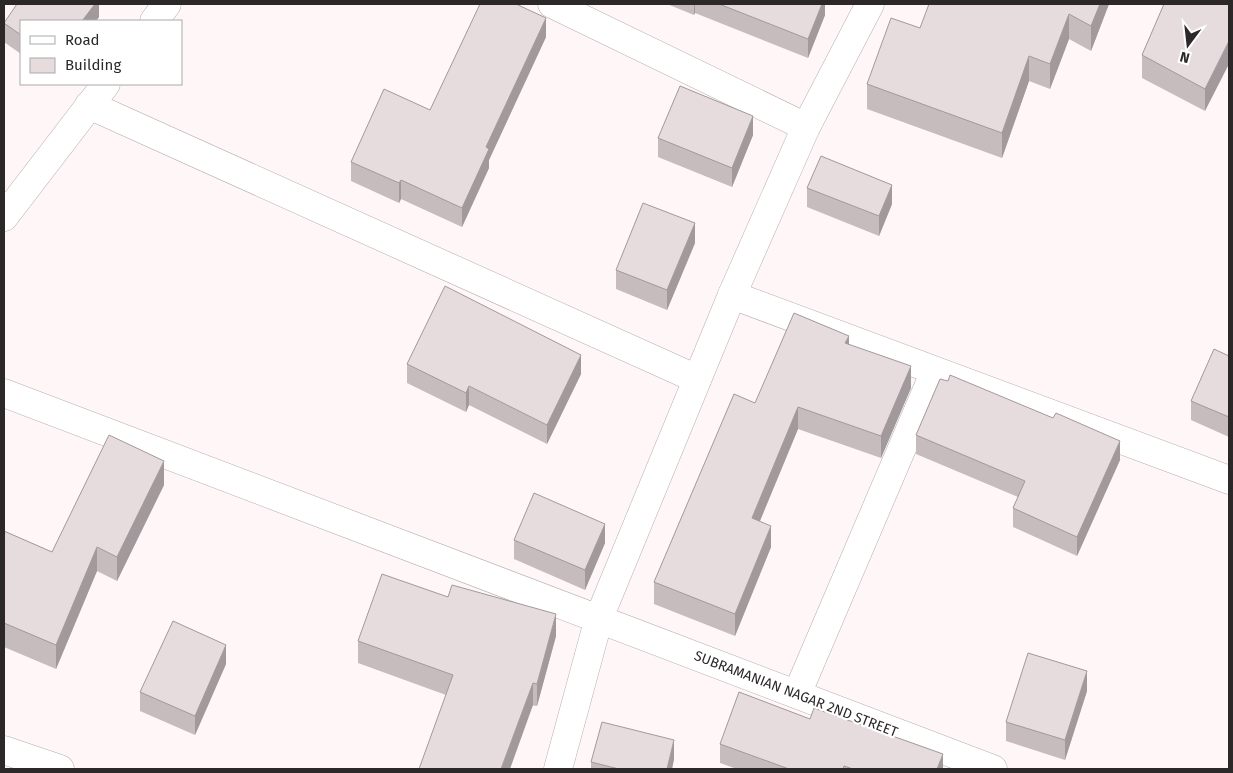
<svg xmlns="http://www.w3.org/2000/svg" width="1233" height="773" viewBox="0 0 1233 773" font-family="'Fira Sans',sans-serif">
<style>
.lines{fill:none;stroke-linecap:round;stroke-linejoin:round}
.street-casing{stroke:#b7adae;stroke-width:29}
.street{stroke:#fff;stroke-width:28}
.wall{fill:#c6bcbe}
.shaded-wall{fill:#a1999b}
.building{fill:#e6dbdd;stroke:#a1999b}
.labels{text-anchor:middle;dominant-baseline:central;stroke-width:4.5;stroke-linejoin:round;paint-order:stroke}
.street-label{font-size:14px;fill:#2c2829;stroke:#fff}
</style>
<rect width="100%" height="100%" fill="#fff6f7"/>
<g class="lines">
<defs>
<g id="street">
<path d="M552,4L806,127"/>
<path d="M154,21L167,4"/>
<path d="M89,105L697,379"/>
<path d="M4,217L106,84"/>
<path d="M732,295L1229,480"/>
<path d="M4,393L993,769"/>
<path d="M797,694L935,371"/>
<path d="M4,750L60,769"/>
<path d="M558,769L599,618L732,295L806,127L870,4"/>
</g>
</defs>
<use href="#street" class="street-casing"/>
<use href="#street" class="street"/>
</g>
<g class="wall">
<path d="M99,4V17L96,21H21V54L4,42V22Z"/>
<path d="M667,4H825V15L808,58L695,13L694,15Z"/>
<path d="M1109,4L1091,51L1069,39L1050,89L1029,81L1002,158L867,109V84L920,28Z"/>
<path d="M1229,4L1205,111L1142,78V55Z"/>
<path d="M546,37L489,160V168L462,227L401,199L399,203L351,181V162L430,110Z"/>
<path d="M753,135L732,187L658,157V138Z"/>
<path d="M807,188L892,204L879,236L807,207Z"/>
<path d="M695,243L667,310L616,289V270Z"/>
<path d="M849,344L911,388L881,458L798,429L760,521L771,547L735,636L654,604V582L755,403Z"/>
<path d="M1229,356V437L1191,420V401Z"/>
<path d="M407,364L581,374L547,444L469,405L466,412L407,383Z"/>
<path d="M916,435L1120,460L1077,556L1013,527V508L1018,497L916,454Z"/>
<path d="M164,485L117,581L97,571L56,669L4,647V531L52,552Z"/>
<path d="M514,540L605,543L585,590L514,559Z"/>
<path d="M556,636L537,706L446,695L358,663V641Z"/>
<path d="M226,664L195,735L140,711V692Z"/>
<path d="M1087,691L1065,760L1006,741V722Z"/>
<path d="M720,744L943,769H737L720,763Z"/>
<path d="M674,759L672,769H591V762Z"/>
</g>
<g class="shaded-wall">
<path d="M95,4H99V17L96,21H82Z"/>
<path d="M694,4H695V13L694,15Z"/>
<path d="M822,4H825V15L808,58V39Z"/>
<path d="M1100,4H1109L1091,51V26Z"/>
<path d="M1069,14V39L1050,89V64Z"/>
<path d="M546,18V37L489,160V168L462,227V208L486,147Z"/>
<path d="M1229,41V64L1205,111V89Z"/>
<path d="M1029,56V81L1002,158V133Z"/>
<path d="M753,116V135L732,187V168Z"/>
<path d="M401,180V199L399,203V183Z"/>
<path d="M892,185V204L879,236V216Z"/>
<path d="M695,223V243L667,310V290Z"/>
<path d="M849,336V357L845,343Z"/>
<path d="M581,355V374L547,444V425Z"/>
<path d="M911,366V388L881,458V436Z"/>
<path d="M469,386V405L466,412V393Z"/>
<path d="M798,407V429L752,540V518Z"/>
<path d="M1120,441V460L1077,556V537Z"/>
<path d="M164,461V485L117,581V557Z"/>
<path d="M605,524V543L585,590V570Z"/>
<path d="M771,526V547L735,636V614Z"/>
<path d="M97,547V571L56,669V645Z"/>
<path d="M556,614V636L537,706V684Z"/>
<path d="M226,645V664L195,735V716Z"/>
<path d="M1087,671V691L1065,760V740Z"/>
<path d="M533,683V705L510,769H501Z"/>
<path d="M674,740V759L672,769H667Z"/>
<path d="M943,754V769H937Z"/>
</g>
<g class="building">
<path d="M17,4H95L82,21H21V35L4,23Z"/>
<path d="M480,4H516L546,18L486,147L489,149L462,208L401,180L399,183L351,162L384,89L430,110Z"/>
<path d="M719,4H822L808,39Z"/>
<path d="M929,4H1100L1091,26L1069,14L1050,64L1029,56L1002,133L867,84L891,18L920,28Z"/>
<path d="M1164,4H1229V41L1205,89L1142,55Z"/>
<path d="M680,86L753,116L732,168L658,138Z"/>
<path d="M821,156L892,185L879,216L807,188Z"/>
<path d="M643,203L695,223L667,290L616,270Z"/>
<path d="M445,286L581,355L547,425L469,386L466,393L407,364Z"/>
<path d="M794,313L849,336L845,343L911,366L881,436L798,407L752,518L771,526L735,614L654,582L734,394L755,403Z"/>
<path d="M1214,349L1229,356V417L1191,401Z"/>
<path d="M950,375L1053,418L1056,413L1120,441L1077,537L1013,508L1025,481L916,435L940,379L948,381Z"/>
<path d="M109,435L164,461L117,557L97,547L56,645L4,623V531L52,552Z"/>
<path d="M534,493L605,524L585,570L514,540Z"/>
<path d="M382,574L448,597L452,585L556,614L537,684L533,683L501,769H419L453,675L358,641Z"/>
<path d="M173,621L226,645L195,716L140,692Z"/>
<path d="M1028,653L1087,671L1065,740L1006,722Z"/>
<path d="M739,692L810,719L814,708L943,754L937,769H853L844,766L843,769H789L720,744Z"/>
<path d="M602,722L674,740L667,769H619L591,762Z"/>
</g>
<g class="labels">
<g class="street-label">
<text transform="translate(796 694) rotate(21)">SUBRAMANIAN NAGAR 2ND STREET</text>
</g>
</g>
<rect width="1233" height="773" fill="none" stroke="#2c2829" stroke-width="10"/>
<rect x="20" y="20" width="162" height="65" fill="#ffffff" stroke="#aba9a9"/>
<rect x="30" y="36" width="25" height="8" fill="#ffffff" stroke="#aba9a9"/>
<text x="65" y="45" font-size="15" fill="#2c2829">Road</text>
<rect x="30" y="58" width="25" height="15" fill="#e6dbdd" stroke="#aba9a9"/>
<text x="65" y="70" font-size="15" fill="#2c2829">Building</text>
<g transform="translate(1188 45) rotate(195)" stroke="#ffffff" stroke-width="4" paint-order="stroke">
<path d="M0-4L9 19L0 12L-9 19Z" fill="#2c2829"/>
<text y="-8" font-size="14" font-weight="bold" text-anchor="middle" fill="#2c2829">N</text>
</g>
</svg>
